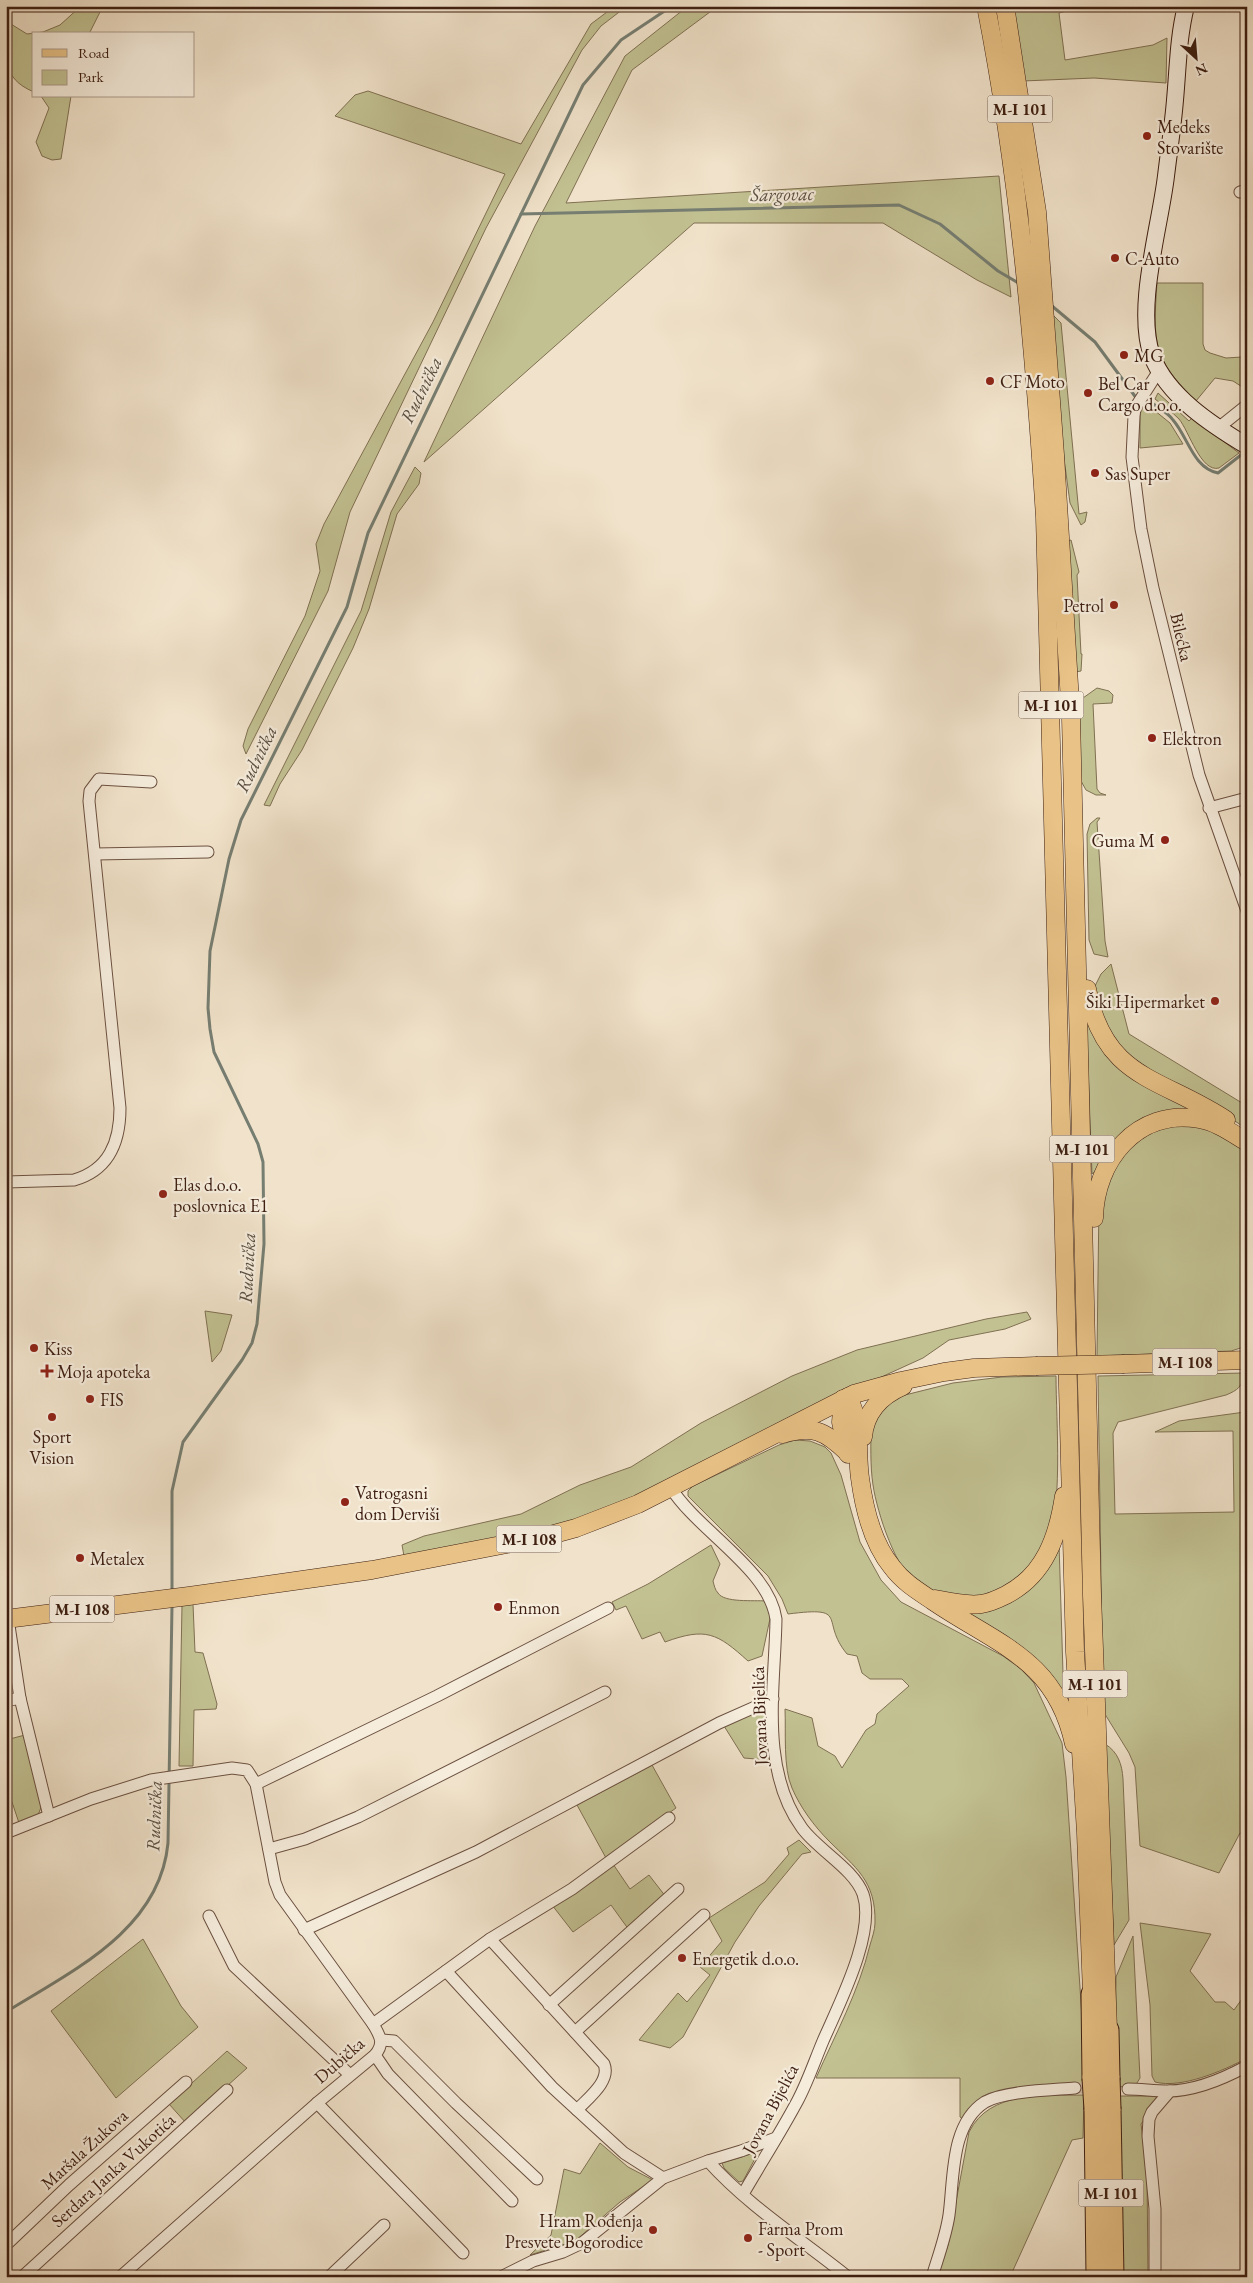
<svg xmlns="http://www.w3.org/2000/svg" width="1253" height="2283" viewBox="0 0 1253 2283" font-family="'EB Garamond',serif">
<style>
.green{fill:#c2c192;stroke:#807052}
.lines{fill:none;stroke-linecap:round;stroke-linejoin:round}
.stream{stroke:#767e72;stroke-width:3}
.street-tunnel{stroke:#cdbca6;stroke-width:11;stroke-dasharray:11 5.5;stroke-linecap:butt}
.street-casing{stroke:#6b5040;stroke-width:13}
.secondary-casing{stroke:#3e1f11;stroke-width:18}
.primary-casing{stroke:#3e1f11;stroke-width:19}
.highway-casing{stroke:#3e1f11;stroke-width:23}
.street{stroke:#f6eddd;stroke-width:11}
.secondary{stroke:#f6eddd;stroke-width:16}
.primary{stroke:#e8c286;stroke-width:18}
.highway{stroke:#e8c286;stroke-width:21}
.primary-bridge-casing{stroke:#3e1f11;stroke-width:19;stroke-linecap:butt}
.highway-bridge-casing{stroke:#3e1f11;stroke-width:23;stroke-linecap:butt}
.primary-bridge{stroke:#e8c286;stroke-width:18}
.highway-bridge{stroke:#e8c286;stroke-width:21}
.poi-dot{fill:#8f2418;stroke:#f6eddd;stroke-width:2}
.labels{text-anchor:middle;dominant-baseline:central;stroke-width:4.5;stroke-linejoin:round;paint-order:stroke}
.shield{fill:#f6eddd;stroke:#755d4e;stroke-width:1}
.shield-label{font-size:16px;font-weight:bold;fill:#3e1f11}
.poi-label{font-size:18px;fill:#3e1f11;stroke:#f6eddd;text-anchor:start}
.street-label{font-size:18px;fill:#3e1f11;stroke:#f6eddd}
.water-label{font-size:19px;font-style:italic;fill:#5a4f42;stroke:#f6eddd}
</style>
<rect width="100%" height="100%" fill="#f1e3cb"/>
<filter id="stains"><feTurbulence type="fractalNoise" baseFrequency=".004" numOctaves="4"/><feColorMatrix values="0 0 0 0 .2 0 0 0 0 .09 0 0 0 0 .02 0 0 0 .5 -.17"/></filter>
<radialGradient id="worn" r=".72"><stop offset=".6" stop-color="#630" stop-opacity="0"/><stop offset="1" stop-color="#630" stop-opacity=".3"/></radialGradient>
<g class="green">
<path d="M81,6H103L89,34H34V92C0,78 6,55 6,21L27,34L43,32L60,25Z"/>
<path d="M615,6H627L601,26L582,50L486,228L350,512L328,591L246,754L243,746L248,729L305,616L320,571L316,544L324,524L433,322L505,174L335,116L355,95L368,91L521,144L591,24Z"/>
<path d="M688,6H718L632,70L566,203L999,176L1011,297L977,280L883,223H694L424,462L535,226L625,56Z"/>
<path d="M1012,6H1066L1067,11L1059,13L1065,60L1153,45L1167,38L1166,83L1094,78L1023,81Z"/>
<path d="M41,96H71L61,159L52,160L42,156L36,142L49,108Z"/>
<path d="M1157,283H1203V344L1205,350L1210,353L1226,358L1242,357L1247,354V390L1233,381L1215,378L1196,401C1152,358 1153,342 1157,283Z"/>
<path d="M1051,313L1061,323L1079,514L1087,512L1085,522L1081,525L1070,503L1063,451Z"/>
<path d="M1158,393L1189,421L1194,416L1211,432L1239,453L1219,468C1201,473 1189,431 1179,419C1172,412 1163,405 1155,399Z"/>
<path d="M1149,406L1170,423L1183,444L1140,448V414L1143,407Z"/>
<path d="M415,467L421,473L419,484L397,514L369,609L353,648L302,750L280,784L270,806L264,805L361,611L391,512Z"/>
<path d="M1071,540L1079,572L1077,575L1081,654H1082L1081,671L1075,672L1068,541Z"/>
<path d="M1097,688L1109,691L1113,695L1112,703L1093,704L1097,789L1100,793L1106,795H1096L1086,790L1081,781L1077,720L1083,698Z"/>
<path d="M1097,818H1100L1097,822L1105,941L1108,957L1094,954L1089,940L1087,834L1090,824Z"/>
<path d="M1111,964L1129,1034L1247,1106V1130L1238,1123L1113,1047L1093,990L1101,974Z"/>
<path d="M1086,1013L1097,1038L1206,1114L1163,1116L1092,1174Z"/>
<path d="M1186,1123C1214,1129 1226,1133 1247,1154V1346L1231,1351L1097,1356L1099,1201L1124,1150L1164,1125Z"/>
<path d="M205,1311L232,1315L221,1351L212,1362Z"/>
<path d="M1027,1312L1031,1319L1005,1329L949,1340L923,1358L866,1384L803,1410L612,1510L540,1531L404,1556L402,1545L424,1536L521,1514L580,1485L631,1467L701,1423L792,1376L857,1350L986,1319Z"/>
<path d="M1245,1373C1242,1387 1238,1390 1226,1395L1118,1422L1113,1433L1115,1514L1234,1512L1233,1431L1155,1432L1179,1421L1245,1412L1247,1408V1836L1240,1833L1219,1873L1140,1846L1135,1767L1129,1753L1103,1711L1098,1376Z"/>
<path d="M1056,1376C1056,1420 1064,1514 1045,1550C1042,1556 1011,1586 1005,1590C998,1594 984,1598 976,1597C957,1596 936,1597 920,1587C896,1572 877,1512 873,1485C870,1465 871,1444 871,1424L892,1398L909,1394L953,1383L1002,1377Z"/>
<path d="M795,1440L810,1441L825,1447L831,1453L841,1475L860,1542L881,1580L901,1602L1003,1656L1021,1669L1034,1683L1062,1743L1066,1777L1086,2078L1084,2086L1041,2087L990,2097L963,2119L960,2117V2078H816C835,2035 859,1991 870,1945C872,1938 875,1930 875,1923C876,1881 856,1868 829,1841C814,1826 800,1807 792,1788C783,1768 786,1732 785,1709L812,1718L818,1746L835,1756L842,1768L866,1730L875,1724L877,1714L909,1686L902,1679H870L862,1673L857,1656L847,1654C819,1620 851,1606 788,1614L782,1599L768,1576L688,1496V1491L693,1486L779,1445Z"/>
<path d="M1059,1543L1064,1706L963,1609H979Z"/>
<path d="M711,1545L720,1564L713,1581C714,1585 715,1590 718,1593C724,1603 754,1600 766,1601L771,1614L762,1656L748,1661C717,1633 706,1627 665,1642L660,1632L642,1639L626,1606L616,1610L612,1602L648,1584Z"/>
<path d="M193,1604L195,1652L203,1653L217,1704L216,1709L194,1710L193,1766H179L182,1605Z"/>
<path d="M761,1708L769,1712L768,1760L744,1758L724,1726Z"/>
<path d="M25,1735L42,1805L38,1815L19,1823L6,1784V1740Z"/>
<path d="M1105,1744C1118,1752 1122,1764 1123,1779L1129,1920L1114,1945Z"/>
<path d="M652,1765L676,1808L606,1858L577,1805Z"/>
<path d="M799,1840L811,1852L802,1854L759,1906L735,1942L683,2037L670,2048L639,2040L678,1993L687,2002L710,1975L700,1967L722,1941L709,1918L765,1882L789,1854L787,1848Z"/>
<path d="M613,1864L630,1889L649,1875L666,1897L629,1930L611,1905L573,1932L552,1905Z"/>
<path d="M1140,1923L1211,1934L1190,1971L1215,2002H1225L1234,2010L1247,1992V2058C1223,2071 1181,2089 1155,2082L1152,2076L1150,2005Z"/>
<path d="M1133,1936L1140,2078L1135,2086L1115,2087L1116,1977Z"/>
<path d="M143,1939L181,2006L198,2027L116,2098L51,2011Z"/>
<path d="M227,2051L247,2068L186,2123L169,2104Z"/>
<path d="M1084,2095L1083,2138L1072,2140L1010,2277H937L948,2245L969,2132C990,2090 1044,2096 1084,2095Z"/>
<path d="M1115,2096H1155L1158,2100L1141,2124L1147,2172L1148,2277H1119Z"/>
<path d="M600,2143L628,2167L653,2180L620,2202L575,2241L530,2255L551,2235L564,2169L580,2174Z"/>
<path d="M754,2153L757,2155L743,2181L739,2182L724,2168L722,2163Z"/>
</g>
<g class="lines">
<g class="stream">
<path d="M521,214L899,205L940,224L998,271L1020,284"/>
<path d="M1052,306L1095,342L1137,399L1143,403H1152C1159,408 1168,413 1173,420C1188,437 1193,468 1218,473L1246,451"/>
<path d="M172,1591V1491L183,1442L242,1360L252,1343L257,1324L264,1244L263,1162L258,1144L214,1052L210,1029L208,1008L210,951L229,859L241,820L347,607L368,533L583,85L621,40L672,6"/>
<path d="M6,2012C72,1971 160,1930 168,1843L172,1606"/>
</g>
<path class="street-tunnel" d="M1075,2088L1128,2089"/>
<defs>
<g id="street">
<path d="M1240,192L1247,190"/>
<path d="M1160,369L1135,408L1134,416L1132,457L1141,529L1153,588L1199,775L1247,911"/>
<path d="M1217,429L1247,405"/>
<path d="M1209,808L1247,798"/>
<path d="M95,854L208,852"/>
<path d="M6,1182L74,1180C109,1170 120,1142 120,1108L89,801L90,791L99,779L151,782"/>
<path d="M671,1488C698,1531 769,1569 776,1619C775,1687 759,1769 802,1828C818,1850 854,1869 863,1894C876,1933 839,2004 823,2041C815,2060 808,2081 798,2100C781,2132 761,2163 743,2194"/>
<path d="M8,1619L20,1698L49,1816"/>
<path d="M6,1701L20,1698"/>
<path d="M256,1784L437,1696L608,1608"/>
<path d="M6,1833L91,1799L151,1780L232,1768L247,1770L256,1784L275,1882L280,1895L373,2024C380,2036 385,2043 375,2055L317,2103L120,2277"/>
<path d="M269,1849L305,1839L358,1817L605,1692"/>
<path d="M209,1916L234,1966L349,2074"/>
<path d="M304,1930L476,1852L719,1723L773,1699"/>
<path d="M446,1971L552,2087L577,2110C588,2098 611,2081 604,2064L490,1939"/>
<path d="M549,2005L678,1889"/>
<path d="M373,2024L490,1939L572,1889L669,1818"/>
<path d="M575,2032L704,1915"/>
<path d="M382,2040L394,2041L456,2103L537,2179"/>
<path d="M375,2055L388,2074L512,2201"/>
<path d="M1128,2089C1141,2089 1154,2091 1168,2091C1195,2091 1223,2079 1247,2066"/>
<path d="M317,2103L463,2253"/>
<path d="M577,2110L624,2153L663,2178"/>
<path d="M708,2161L741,2151L776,2138"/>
<path d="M6,2245L69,2185L186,2082"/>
<path d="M22,2277L227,2090"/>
<path d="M329,2277L384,2225"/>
<path d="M501,2277L533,2261L563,2252L582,2243L663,2178L708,2161C747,2205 802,2240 848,2277"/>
<path d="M932,2277C938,2257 946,2236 949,2215C954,2179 950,2124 985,2102C1004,2091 1052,2090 1075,2088"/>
<path d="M1155,2277V2209L1148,2136L1149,2119L1152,2112L1170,2091"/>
</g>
<path id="secondary" d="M1186,6C1178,38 1178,68 1175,100C1173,125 1169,151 1166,176C1160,227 1135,308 1152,356C1167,396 1212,425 1247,446"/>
<g id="primary">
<path d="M986,6C1019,175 1034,345 1045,517L1075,1652L1086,1833L1092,1994"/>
<path d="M1005,6L1037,212L1055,455L1071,718L1092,1595L1108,2030"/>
<path d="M1087,989C1104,1080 1161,1077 1226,1120"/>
<path d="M1094,1218C1095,1161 1137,1108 1199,1119C1217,1122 1232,1133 1247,1142"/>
<path d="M1124,1364L1247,1360"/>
<path d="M848,1397C862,1424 856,1450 860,1478C864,1508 873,1544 892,1567C903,1582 918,1591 933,1601C996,1644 1056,1659 1074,1744"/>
<path d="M843,1399L841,1422L848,1454"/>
<path d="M782,1434C813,1425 825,1431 847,1452"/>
<path d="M863,1437C865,1413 880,1396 903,1386"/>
<path d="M935,1599C950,1602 966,1606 981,1604C990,1603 998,1599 1006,1595C1045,1575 1058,1536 1064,1496"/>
<path d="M6,1619L189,1596L372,1570L543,1537L576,1528L638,1504L854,1394L901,1381L944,1372L974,1368L1036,1366"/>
</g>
<g id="highway">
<path d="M1092,1994L1093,2078"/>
<path d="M1108,2030L1109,2078"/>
<path d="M1095,2109L1097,2277"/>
<path d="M1110,2109L1113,2277"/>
</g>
</defs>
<use href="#street" class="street-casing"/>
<use href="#secondary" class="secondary-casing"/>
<use href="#primary" class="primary-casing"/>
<use href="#highway" class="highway-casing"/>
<use href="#street" class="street"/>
<use href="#secondary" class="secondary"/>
<use href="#primary" class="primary"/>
<use href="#highway" class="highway"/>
<defs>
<path id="primary-bridge" d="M1036,1366L1124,1364"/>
<g id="highway-bridge">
<path d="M1093,2078L1095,2109"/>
<path d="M1109,2078L1110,2109"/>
</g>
</defs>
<use href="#primary-bridge" class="primary-bridge-casing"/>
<use href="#highway-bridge" class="highway-bridge-casing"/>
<use href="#primary-bridge" class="primary-bridge"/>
<use href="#highway-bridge" class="highway-bridge"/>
</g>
<g class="poi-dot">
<circle cx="1147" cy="136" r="5"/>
<circle cx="1115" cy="258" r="5"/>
<circle cx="1124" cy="355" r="5"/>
<circle cx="990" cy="381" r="5"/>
<circle cx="1088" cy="393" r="5"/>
<circle cx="1095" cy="473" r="5"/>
<circle cx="1114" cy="605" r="5"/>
<circle cx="1152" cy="738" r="5"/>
<circle cx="1165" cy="840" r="5"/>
<circle cx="1215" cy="1001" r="5"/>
<circle cx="163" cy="1194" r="5"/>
<circle cx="34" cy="1348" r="5"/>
<path d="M44.5 1363.5h5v5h5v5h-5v5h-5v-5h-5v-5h5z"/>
<circle cx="90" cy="1399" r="5"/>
<circle cx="52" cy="1417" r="5"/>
<circle cx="345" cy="1502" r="5"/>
<circle cx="80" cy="1558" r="5"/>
<circle cx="498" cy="1607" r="5"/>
<circle cx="682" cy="1958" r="5"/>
<circle cx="653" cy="2230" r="5"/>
<circle cx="748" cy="2238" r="5"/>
</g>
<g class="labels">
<g class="shield">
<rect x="987.5" y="95.5" width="65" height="27" rx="4"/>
<rect x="1018.5" y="691.5" width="65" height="27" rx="4"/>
<rect x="1049.5" y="1135.5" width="65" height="27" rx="4"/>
<rect x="1152.5" y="1348.5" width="65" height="27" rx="4"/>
<rect x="496.5" y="1525.5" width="65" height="27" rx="4"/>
<rect x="49.5" y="1595.5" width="65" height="27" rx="4"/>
<rect x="1062.5" y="1670.5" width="65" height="27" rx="4"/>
<rect x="1078.5" y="2179.5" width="65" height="27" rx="4"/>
</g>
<g class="shield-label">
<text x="1020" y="109">M-I 101</text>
<text x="1051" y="705">M-I 101</text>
<text x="1082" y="1149">M-I 101</text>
<text x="1185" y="1362">M-I 108</text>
<text x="529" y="1539">M-I 108</text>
<text x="82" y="1609">M-I 108</text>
<text x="1095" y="1684">M-I 101</text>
<text x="1111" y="2193">M-I 101</text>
</g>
<g class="poi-label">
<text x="1157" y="126">Medeks<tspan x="1157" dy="21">Stovarište</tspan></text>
<text x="1125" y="258">C-Auto</text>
<text x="1134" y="355">MG</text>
<text x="1000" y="381">CF Moto</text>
<text x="1098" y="383">Bel Car<tspan x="1098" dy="21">Cargo d.o.o.</tspan></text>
<text x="1105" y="473">Sas Super</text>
<text x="1104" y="605" text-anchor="end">Petrol</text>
<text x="1162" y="738">Elektron</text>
<text x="1155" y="840" text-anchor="end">Guma M</text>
<text x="1205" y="1001" text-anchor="end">Šiki Hipermarket</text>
<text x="173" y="1184">Elas d.o.o.<tspan x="173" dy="21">poslovnica E1</tspan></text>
<text x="44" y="1348">Kiss</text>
<text x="57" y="1371">Moja apoteka</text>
<text x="100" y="1399">FIS</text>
<text x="52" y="1436" text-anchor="middle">Sport<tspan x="52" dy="21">Vision</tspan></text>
<text x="355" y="1492">Vatrogasni<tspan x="355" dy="21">dom Derviši</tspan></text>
<text x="90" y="1558">Metalex</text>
<text x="508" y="1607">Enmon</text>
<text x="692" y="1958">Energetik d.o.o.</text>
<text x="643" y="2220" text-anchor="end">Hram Rođenja<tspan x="643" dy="21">Presvete Bogorodice</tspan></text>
<text x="758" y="2228">Farma Prom<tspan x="758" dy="21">- Sport</tspan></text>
</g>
<g class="street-label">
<text transform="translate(1182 637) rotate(77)">Bilećka</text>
<text transform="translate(759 1716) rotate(-92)">Jovana Bijelića</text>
<text transform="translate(339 2060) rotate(-41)">Dubička</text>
<text transform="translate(770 2109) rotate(-62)">Jovana Bijelića</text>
<text transform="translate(84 2149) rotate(-42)">Maršala Žukova</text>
<text transform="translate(113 2170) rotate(-42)">Serdara Janka Vukotića</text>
</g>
<g class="water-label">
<text transform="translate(782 194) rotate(-1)">Šargovac</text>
<text transform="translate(421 390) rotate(-64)">Rudnička</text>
<text transform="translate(256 759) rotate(-64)">Rudnička</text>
<text transform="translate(247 1268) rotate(-87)">Rudnička</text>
<text transform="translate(154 1816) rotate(-88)">Rudnička</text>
</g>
</g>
<rect width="1253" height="2283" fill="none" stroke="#f1e3cb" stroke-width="25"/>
<rect x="8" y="8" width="1238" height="2268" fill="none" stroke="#3e1f11" stroke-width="2.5"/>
<rect x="12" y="12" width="1228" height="2258" fill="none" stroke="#3e1f11"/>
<rect x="32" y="32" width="162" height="65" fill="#f6eddd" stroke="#ac9b8b"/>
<rect x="42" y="49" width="25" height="8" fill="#e8c286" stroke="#ac9b8b"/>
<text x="78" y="58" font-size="15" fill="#3e1f11">Road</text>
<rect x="42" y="70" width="25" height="15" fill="#c2c192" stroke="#ac9b8b"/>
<text x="78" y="82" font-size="15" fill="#3e1f11">Park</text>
<g transform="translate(1196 58) rotate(154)" stroke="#f6eddd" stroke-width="4" paint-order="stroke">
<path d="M0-4L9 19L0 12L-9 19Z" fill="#3e1f11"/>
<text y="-8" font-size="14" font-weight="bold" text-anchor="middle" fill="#3e1f11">N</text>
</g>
<rect width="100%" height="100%" filter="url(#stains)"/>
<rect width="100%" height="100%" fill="url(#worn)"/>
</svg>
